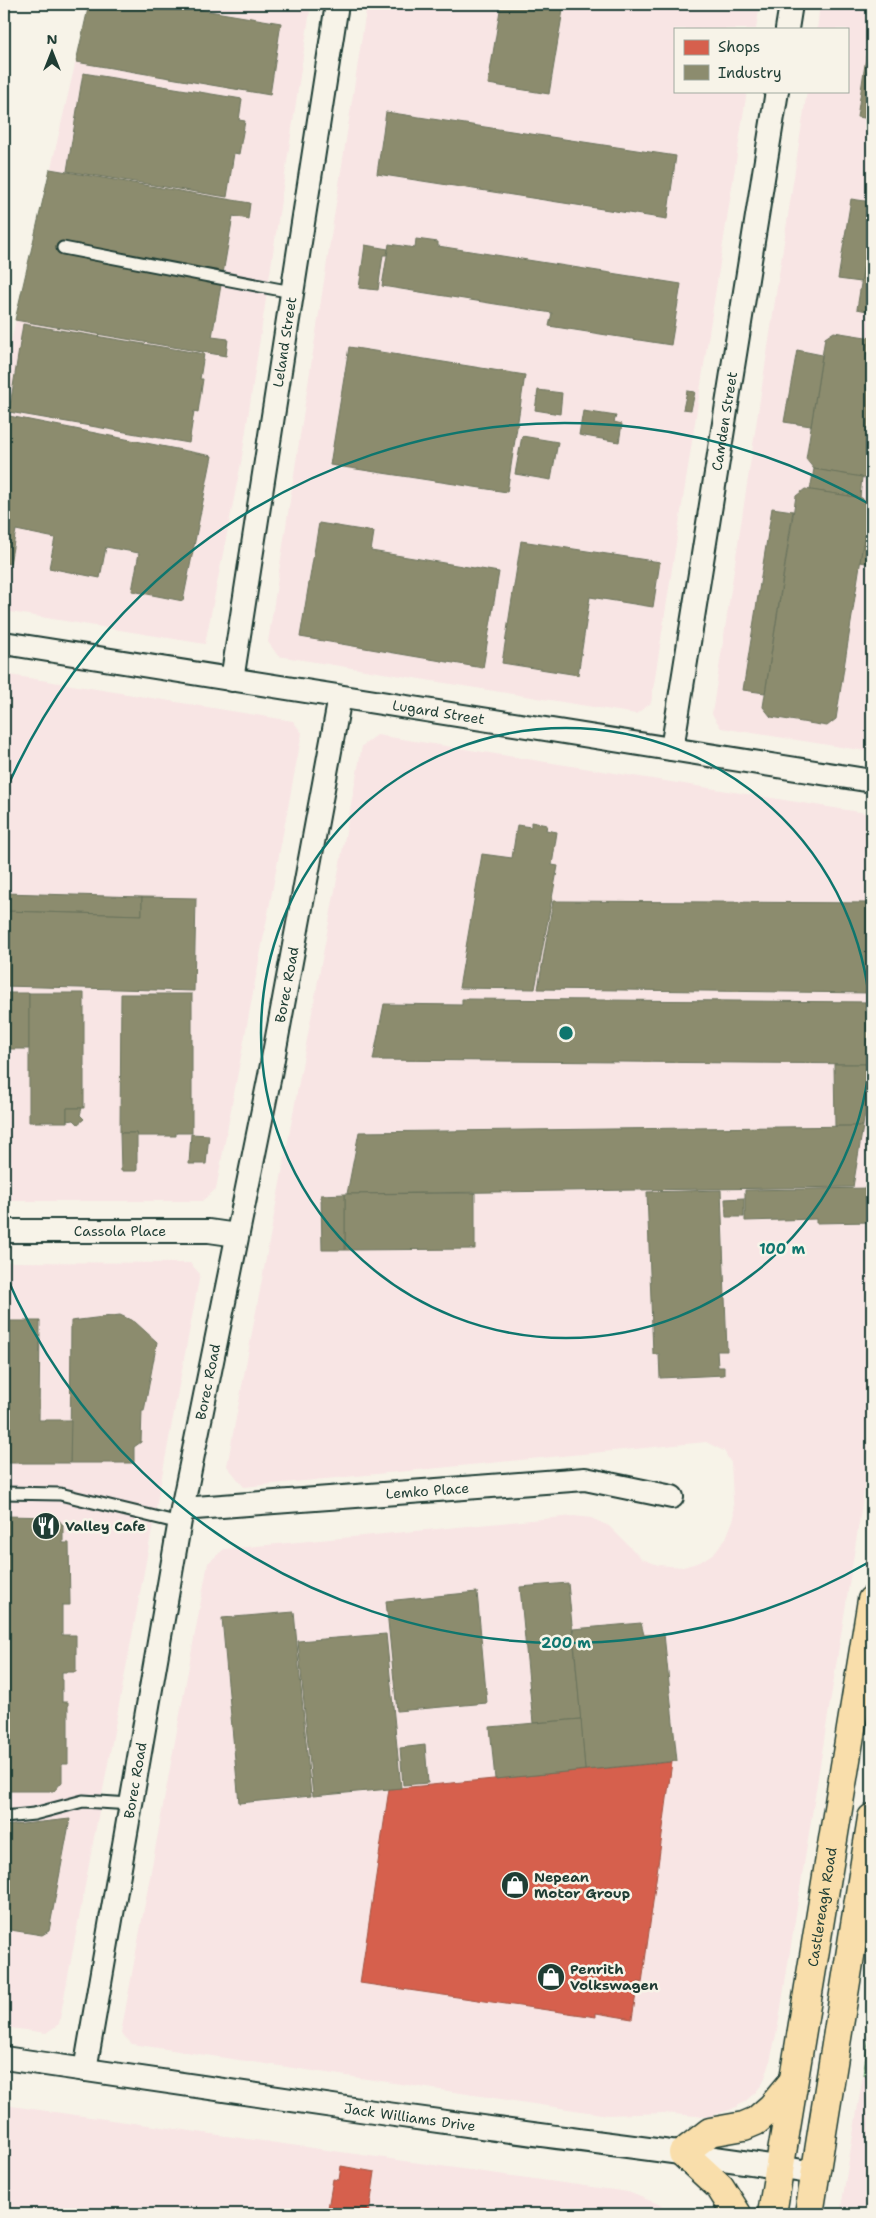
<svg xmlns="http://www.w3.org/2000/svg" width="876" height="2218" viewBox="0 0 876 2218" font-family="'Shantell Sans',sans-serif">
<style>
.built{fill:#f8e5e4}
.green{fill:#a9e2a7;stroke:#64906e}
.shops{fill:#d6604d;stroke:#9f5646}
.industry{fill:#8c8c6e;stroke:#6b745d}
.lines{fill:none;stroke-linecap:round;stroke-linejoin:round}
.service-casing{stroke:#1f3d34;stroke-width:15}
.minor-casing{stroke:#1f3d34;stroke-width:26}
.primary-casing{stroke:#1f3d34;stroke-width:31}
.service{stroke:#f7f3e8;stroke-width:11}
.minor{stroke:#f7f3e8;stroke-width:22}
.primary{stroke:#f9deab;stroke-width:28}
.ring{fill:none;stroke:#0f766e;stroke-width:2.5}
.labels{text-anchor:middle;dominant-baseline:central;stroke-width:5;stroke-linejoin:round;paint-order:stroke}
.street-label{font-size:14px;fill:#1f3d34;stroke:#f7f3e8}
.poi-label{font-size:14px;font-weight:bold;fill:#1f3d34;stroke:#f7f3e8;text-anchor:start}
.centre{fill:#0f766e;stroke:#f7f3e8;stroke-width:2.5}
.ring-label{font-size:15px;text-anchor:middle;font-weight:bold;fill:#0f766e;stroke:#f7f3e8;stroke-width:5;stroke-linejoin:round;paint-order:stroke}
</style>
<rect width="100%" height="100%" fill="#f7f3e8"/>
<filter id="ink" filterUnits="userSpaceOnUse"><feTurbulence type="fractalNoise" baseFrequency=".02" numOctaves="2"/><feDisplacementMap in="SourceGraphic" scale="10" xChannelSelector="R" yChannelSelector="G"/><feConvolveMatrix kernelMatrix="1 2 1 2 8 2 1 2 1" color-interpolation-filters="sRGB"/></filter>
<g filter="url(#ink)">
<g class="built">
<path d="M89,4H311L241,463L205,644L4,611V371Z"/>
<path d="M367,4H760L756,29H675V91H747L651,703L636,714L278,656L268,642Z"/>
<path d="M820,4H872V752L721,728L712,714L807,91H847V29H817Z"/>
<path d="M4,674L293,721L302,733L216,1189L202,1201H4Z"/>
<path d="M377,735L872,814V1442L778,2026L769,2066L763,2083L755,2093L743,2103L730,2110L707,2117L663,2113L608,2115L132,2044L121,2033L208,1563L224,1549L574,1516L591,1518L609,1526L642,1559L658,1565L683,1567L700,1562L714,1553L726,1538L734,1518L731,1463L724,1451L706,1442L244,1487L227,1466L362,746Z"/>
<path d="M4,1262L190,1263L200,1274L59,2024L46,2033L4,2027Z"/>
<path d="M863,2075L872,2078V2214H840Z"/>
<path d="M4,2105L628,2192L656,2203L676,2214H4Z"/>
</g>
<path class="green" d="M872,2016V2078L863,2075Z"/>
<g class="shops">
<path d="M672,1762L642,1983L638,1982L632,2019L596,2013V2017L360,1983L389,1789Z"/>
<path d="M341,2166L375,2172L369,2214H327L333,2179L339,2180Z"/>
</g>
<g class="industry">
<path d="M89,4H167L281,23L270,95L76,62Z"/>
<path d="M501,4H564L549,94L488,84Z"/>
<path d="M867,51L872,52V119L857,117Z"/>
<path d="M83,73L242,99L239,120L245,121L239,154L234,153L227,197L67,171Z"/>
<path d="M386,112L676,156L667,219L377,174Z"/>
<path d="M50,169L250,203L248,219L233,216L212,337L228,339L226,356L15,320Z"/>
<path d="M851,199L872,202V215L861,282L838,279Z"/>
<path d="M872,215V312L857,309Z"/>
<path d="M416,239L438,242V246L681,284L671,345L549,326L552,313L382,286L389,244L415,248Z"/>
<path d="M365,245L388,249L387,255H383L378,290L359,288Z"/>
<path d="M23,324L204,354L200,379H203L198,412L194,411L189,443L9,412Z"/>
<path d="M834,332L872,338V477L870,479L814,469L806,459L825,338Z"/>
<path d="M349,347L525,375L507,492L330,465Z"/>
<path d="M797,350L822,355L811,426L784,422Z"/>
<path d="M538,390L562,393L560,414L535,410Z"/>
<path d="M687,391L695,392L691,410L683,409Z"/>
<path d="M583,411L616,416L614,422L622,424L619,442L579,435Z"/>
<path d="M4,415L212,456L183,601L132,591L139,553L106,547L100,578L49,568L55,538L16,530L10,564L4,563Z"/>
<path d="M522,436L558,442L551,480L515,474Z"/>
<path d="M814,469L862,477L860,498L810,490Z"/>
<path d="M805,489L862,498L869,507L836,719L827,726L771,717L763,707L796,496Z"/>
<path d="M869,507L872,508V564L860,562Z"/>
<path d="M772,508L793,511L765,693L743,690Z"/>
<path d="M319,523L374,532L371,551L499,572L483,668L300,637Z"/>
<path d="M521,541L660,562L653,607L590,597L578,675L502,663Z"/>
<path d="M531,822L547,825L546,830L557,832L552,865L558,866L535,989L459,988L482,854L512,858L517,825L531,827Z"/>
<path d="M4,893L142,897V915L4,911Z"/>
<path d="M142,897L196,898L194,991L4,986V911L142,915Z"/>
<path d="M553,901L872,903V993L538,989Z"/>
<rect x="4" y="993" width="25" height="56"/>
<path d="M29,993H84V1108H67V1122H29Z"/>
<path d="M121,994H192V1133H176V1136H136V1133H120Z"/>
<path d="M462,999L872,1002V1064L373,1060L384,1004L462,1005Z"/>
<path d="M834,1064H872L863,1126H835Z"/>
<path d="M67,1108H82L80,1115L84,1119L78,1124L74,1120L67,1121Z"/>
<path d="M863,1126L853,1187L347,1194L359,1132Z"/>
<path d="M120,1133H136L137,1136V1171H121Z"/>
<path d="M191,1134L209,1135L206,1164H189Z"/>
<path d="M872,1188V1222L816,1223V1219L745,1221V1190Z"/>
<path d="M721,1190L727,1351H717L718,1367H724V1375L660,1378L659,1354H653L647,1192Z"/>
<path d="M475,1193V1249L345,1250V1194Z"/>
<path d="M345,1194V1250H322L321,1195Z"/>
<path d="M744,1198V1217H726L725,1199Z"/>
<path d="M120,1315L135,1322L157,1342L144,1411H142L141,1442L134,1447V1463H70L71,1321Z"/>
<path d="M4,1321H40L39,1420H71L70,1463H4Z"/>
<path d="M4,1516L56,1517L63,1525V1543H69L70,1605H62V1635H76V1672H62V1702H68V1764H62V1782L54,1791H4Z"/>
<path d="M568,1583L581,1719L533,1723L520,1587Z"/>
<path d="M477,1592L487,1703L397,1711L386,1601Z"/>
<path d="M294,1612L311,1796L239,1803L222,1618Z"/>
<path d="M641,1623L644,1635L664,1634L677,1761L585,1770L573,1629Z"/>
<path d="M386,1634L401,1788L313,1796L298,1641Z"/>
<path d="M581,1719L585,1770L495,1779L490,1727Z"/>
<path d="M425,1745L428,1783L403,1785L400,1748Z"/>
<path d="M70,1819L49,1931L42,1935L4,1929V1826Z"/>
</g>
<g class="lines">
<defs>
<g id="service">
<path d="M63,248L292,292"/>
<path d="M4,1493L60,1494L180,1523"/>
<path d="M4,1817L34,1814L83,1801L131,1804"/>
</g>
<g id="minor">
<path d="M787,29L791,4"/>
<path id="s1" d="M4,643L872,781"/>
<path id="s2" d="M232,680L337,4"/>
<path id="s3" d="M672,749L777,91"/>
<path id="s4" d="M4,1231H209L237,1235"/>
<path id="s5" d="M182,1509L585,1479L672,1497"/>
<path id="s6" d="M4,2058C165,2082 327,2106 489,2128C598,2143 707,2155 815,2173"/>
<path id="s7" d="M85,2070L182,1509L270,1075L340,697"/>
</g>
<g id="primary">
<path d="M737,2214L720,2187L683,2153L710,2132L744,2126L756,2121L772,2107L792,2083"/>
<path id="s8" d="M772,2214L872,1600"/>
<path d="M809,2214L872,1818"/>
</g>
</defs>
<use href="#service" class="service-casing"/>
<use href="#minor" class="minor-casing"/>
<use href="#primary" class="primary-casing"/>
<use href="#service" class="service"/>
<use href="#minor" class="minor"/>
<use href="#primary" class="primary"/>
</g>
</g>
<g class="ring">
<circle cx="566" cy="1033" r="305"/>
<path d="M871 1561A610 610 0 0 1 4 1271M4 795A610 610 0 0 1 871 505"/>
</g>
<defs>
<symbol id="restaurant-disc" viewBox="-11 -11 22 22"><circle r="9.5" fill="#1f3d34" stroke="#f7f3e8"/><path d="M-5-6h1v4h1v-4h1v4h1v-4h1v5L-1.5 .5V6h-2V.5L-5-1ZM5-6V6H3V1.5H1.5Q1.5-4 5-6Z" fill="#fff"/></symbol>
<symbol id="shop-disc" viewBox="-11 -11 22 22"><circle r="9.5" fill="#1f3d34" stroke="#f7f3e8"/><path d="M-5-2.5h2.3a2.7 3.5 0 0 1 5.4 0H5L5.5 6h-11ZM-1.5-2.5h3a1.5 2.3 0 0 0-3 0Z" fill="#fff"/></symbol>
</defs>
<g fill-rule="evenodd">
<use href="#restaurant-disc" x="30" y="1510" width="32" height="32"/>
<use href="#shop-disc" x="499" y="1869" width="32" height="32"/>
<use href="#shop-disc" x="535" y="1961" width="32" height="32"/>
</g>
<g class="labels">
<g class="street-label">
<text stroke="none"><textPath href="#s2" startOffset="342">Leland Street</textPath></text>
<text stroke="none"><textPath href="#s3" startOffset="332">Camden Street</textPath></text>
<text stroke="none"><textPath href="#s1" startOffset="440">Lugard Street</textPath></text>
<text stroke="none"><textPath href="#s7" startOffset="1104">Borec Road</textPath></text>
<text stroke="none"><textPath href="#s4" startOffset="116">Cassola Place</textPath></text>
<text stroke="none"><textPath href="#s7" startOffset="699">Borec Road</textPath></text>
<text stroke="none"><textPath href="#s5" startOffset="246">Lemko Place</textPath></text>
<text stroke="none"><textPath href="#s7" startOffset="294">Borec Road</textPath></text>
<text stroke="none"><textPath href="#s8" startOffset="311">Castlereagh Road</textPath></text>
<text stroke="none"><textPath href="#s6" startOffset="410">Jack Williams Drive</textPath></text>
</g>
<g class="poi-label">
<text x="65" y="1526">Valley Cafe</text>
<text x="534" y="1877">Nepean<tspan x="534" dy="16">Motor Group</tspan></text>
<text x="570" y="1969">Penrith<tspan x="570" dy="16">Volkswagen</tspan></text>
</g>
</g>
<circle cx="566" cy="1033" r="8" class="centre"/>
<g class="ring-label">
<text x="782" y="1254">100 m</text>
<text x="566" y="1648">200 m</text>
</g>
<rect width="876" height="2218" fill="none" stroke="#f7f3e8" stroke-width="20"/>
<rect x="10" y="10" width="856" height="2198" fill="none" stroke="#1f3d34" stroke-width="2" filter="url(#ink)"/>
<rect x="674" y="28" width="175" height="65" fill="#f7f3e8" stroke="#a1aaa0"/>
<rect x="684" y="40" width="25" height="15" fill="#d6604d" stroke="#a1aaa0"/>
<text x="718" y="52" font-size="15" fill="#1f3d34">Shops</text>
<rect x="684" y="65" width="25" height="15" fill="#8c8c6e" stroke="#a1aaa0"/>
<text x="718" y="78" font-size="15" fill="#1f3d34">Industry</text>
<g transform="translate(52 52)" stroke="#f7f3e8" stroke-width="4" paint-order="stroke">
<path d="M0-4L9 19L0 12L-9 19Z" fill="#1f3d34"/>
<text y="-8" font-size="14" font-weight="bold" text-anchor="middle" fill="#1f3d34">N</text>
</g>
</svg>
